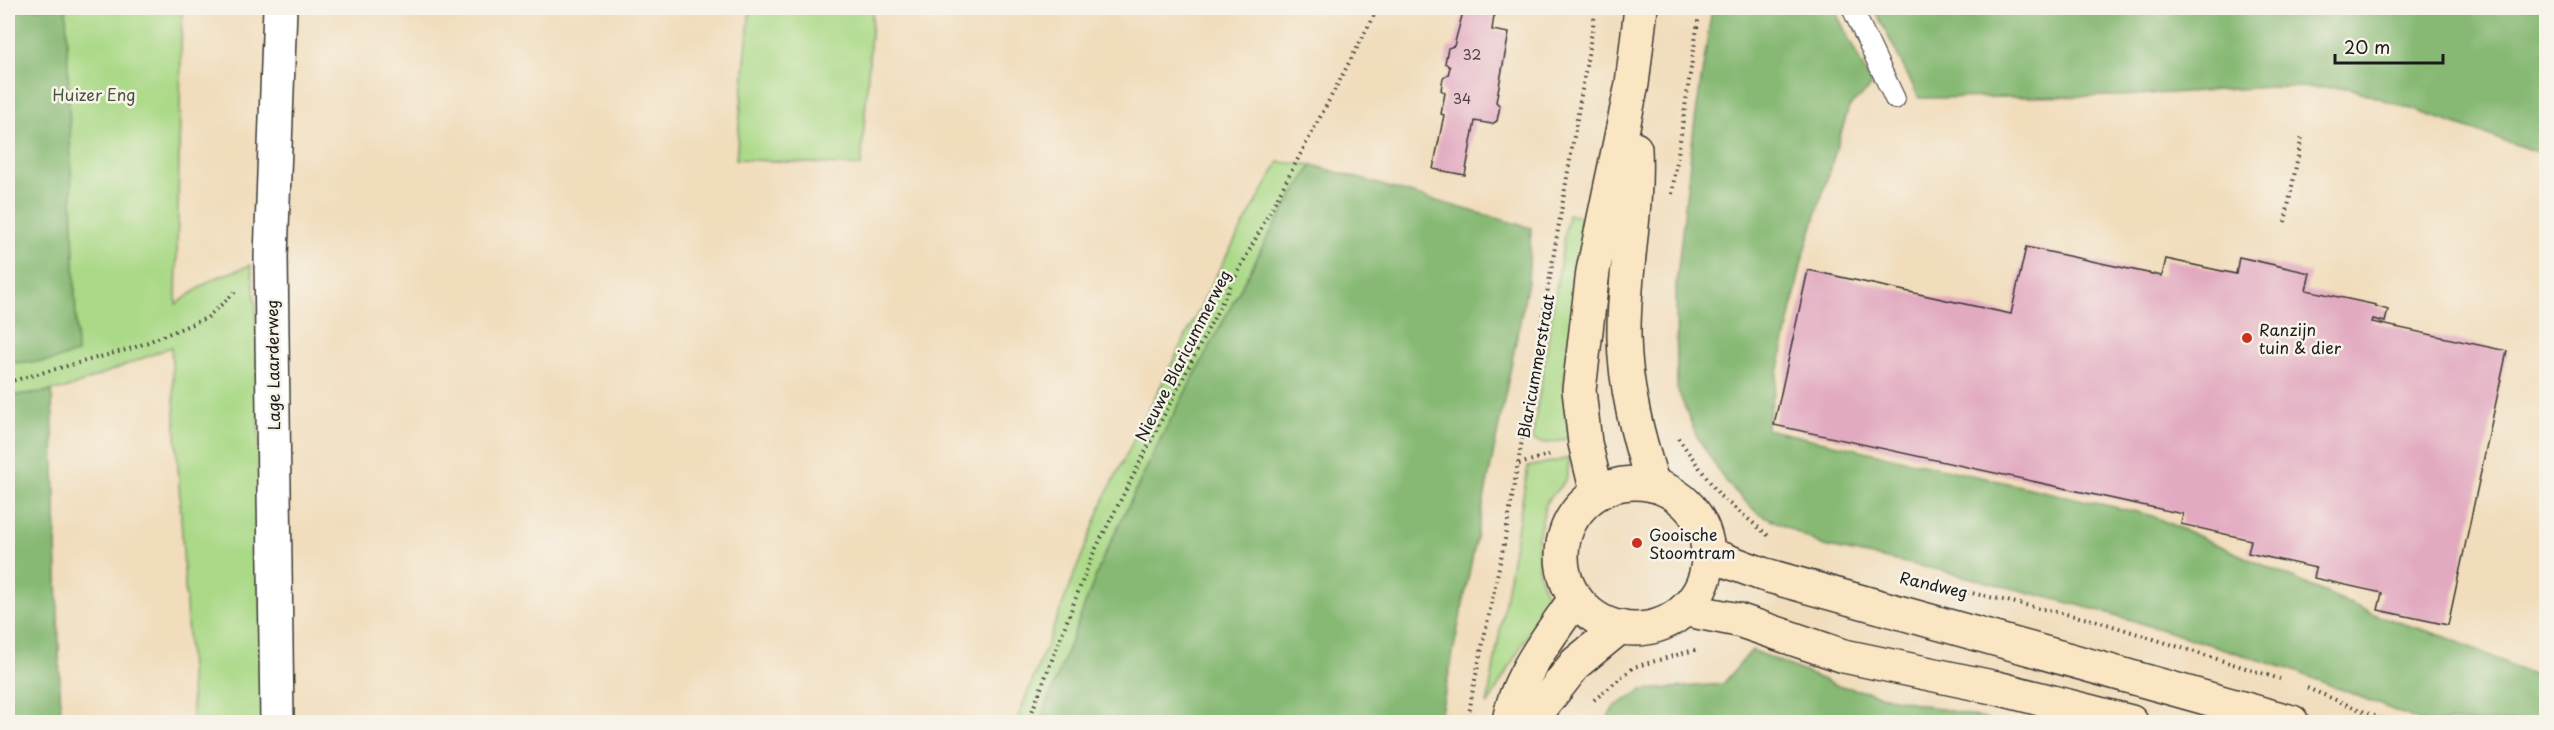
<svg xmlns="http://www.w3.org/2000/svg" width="2554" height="730" viewBox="0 0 2554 730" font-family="'Playpen Sans',sans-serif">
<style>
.green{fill:#aad987;stroke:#637a52;stroke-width:1.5}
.forest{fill:#87b974;stroke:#526a48;stroke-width:1.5}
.building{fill:#e2aac1}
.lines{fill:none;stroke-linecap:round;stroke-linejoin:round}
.service-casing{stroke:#3c3934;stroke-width:22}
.minor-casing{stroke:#3c3934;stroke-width:36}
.secondary-casing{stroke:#3c3934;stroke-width:36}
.path{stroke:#3c3934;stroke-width:4;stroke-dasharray:1.5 4.5;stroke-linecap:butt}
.service{stroke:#fff;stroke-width:20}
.minor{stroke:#fff;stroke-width:33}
.secondary{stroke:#fbe6c4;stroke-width:33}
.poi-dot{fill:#c8321e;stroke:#f7f3e8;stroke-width:2}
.labels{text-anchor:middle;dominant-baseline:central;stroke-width:5;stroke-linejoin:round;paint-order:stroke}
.number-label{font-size:14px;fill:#4e4045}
.park-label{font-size:16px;fill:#47553c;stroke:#f7f3e8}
.poi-label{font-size:16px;fill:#1c1c1c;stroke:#f7f3e8;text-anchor:start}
.street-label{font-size:16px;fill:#1c1c1c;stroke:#f7f3e8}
</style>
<rect width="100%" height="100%" fill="#f7f3e8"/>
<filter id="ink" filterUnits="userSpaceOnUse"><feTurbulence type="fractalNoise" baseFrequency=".0167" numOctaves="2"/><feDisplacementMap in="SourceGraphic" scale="12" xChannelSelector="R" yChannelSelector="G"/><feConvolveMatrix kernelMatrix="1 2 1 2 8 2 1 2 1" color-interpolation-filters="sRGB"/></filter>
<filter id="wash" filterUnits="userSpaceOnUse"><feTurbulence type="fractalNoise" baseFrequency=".008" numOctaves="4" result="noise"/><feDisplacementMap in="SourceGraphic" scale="24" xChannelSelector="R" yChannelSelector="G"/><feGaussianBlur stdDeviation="1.35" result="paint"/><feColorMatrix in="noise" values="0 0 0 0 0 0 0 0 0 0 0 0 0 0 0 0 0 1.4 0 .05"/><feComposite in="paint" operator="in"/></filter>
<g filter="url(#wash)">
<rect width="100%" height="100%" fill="#f1ddbc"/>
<g class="green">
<path d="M8,8H182L176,304L213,279L251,265L256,307L265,722H193L171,347L65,389L8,396Z"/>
<path d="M750,8H873L861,166L736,159Z"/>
<path d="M1279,162L1312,165L1269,235L1161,438L1102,560L1040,722H1016L1105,497L1224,260Z"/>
<path d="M1568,214L1587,218L1564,383L1569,438C1556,442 1545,446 1532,439Z"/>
<path d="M1570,458L1566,480L1547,501L1538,536L1539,574L1550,605L1534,624L1487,706L1528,467Z"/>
</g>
<g class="forest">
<path d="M8,8H66L77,353L51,361L8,363Z"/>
<path d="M1712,8H1834L1872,86L1849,107L1802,261L1766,429L2150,515L2376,615L2446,637L2546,680V722H2423L2295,671L2105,612L1944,571L1824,546L1756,512L1726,482L1696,435L1677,388L1676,286L1694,127Z"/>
<path d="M1874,8H2546V155L2349,88L2272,87L2118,96L1919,98Z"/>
<path d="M1312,165L1531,228L1528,282L1439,722H1040L1102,560L1161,438L1269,235Z"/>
<path d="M52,391L61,722H8V396Z"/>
<path d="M1752,650L1836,685L1999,722H1605L1614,707L1642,690L1723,684Z"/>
</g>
<g id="blocks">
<g class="building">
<path d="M1464,8H1495L1492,30L1509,33L1496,102L1500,106L1497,121L1492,124L1475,121L1465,175L1433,169L1444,115L1441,114L1445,93L1441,90L1443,78L1448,75L1450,67L1445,63L1448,48L1454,46Z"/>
<path d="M2026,247L2162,276L2166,259L2236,274L2239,257L2310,273L2306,290L2376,305L2375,306L2388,310L2385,322L2373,319L2372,322L2507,351L2448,625L2378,610L2382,593L2314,578L2316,568L2248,553L2251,540L2181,524L2183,514L1774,425L1808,270L2011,314Z"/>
</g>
</g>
</g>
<g filter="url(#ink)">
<use href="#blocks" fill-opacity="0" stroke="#3c3934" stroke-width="1.5"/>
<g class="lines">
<defs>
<path id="service" d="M1852,8L1895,99"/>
<path id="minor" d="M277,722L271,257L280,8"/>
<g id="secondary">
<path d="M1635,149C1638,212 1623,275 1624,337C1625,388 1638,437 1653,485"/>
<circle cx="1635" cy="556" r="73"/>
<path d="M1597,493L1585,443L1579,390L1593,271L1632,84L1641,8"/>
<path d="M1708,554L1762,574L2292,722"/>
<path d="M1687,610L1738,620L1844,656L1997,688L2131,722"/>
<path d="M1509,722C1515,679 1551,634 1575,599"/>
<path d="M1530,722L1576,663L1620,627"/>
</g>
</defs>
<use href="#service" class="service-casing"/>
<use href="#minor" class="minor-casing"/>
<use href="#secondary" class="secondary-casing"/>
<g class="path">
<path d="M1672,194L1700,8"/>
<path d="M2285,222L2302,136"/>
<path d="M8,382L133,348L207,318L236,291"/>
<path d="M1678,438L1720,496L1770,537"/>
<path d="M1519,464L1552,454"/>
<path d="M1967,592L2097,621L2280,679"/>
<path d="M2307,688L2389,722"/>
<path d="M1594,700L1634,667L1698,649"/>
<path d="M1028,722L1092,556L1222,302L1378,8"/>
<path d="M1468,722L1472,694L1505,539L1596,8"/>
</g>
<use href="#service" class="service"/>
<use href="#minor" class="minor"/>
<use href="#secondary" class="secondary"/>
</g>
</g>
<g class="poi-dot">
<circle cx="2247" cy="338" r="6"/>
<circle cx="1637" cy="543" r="6"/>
</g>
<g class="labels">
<g class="number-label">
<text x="1472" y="54">32</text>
<text x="1462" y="98">34</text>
</g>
<g class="park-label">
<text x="94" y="94">Huizer Eng</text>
</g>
<g class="poi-label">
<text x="2259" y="329">Ranzijn<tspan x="2259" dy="18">tuin &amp; dier</tspan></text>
<text x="1649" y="534">Gooische<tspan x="1649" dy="18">Stoomtram</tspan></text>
</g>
<g class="street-label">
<text transform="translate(1182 355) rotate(-63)">Nieuwe Blaricummerweg</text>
<text transform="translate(272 365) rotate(-91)">Lage Laarderweg</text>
<text transform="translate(1535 366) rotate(-80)">Blaricummerstraat</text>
<text transform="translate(1934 584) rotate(13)">Randweg</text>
</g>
</g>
<rect width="2554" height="730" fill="none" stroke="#f7f3e8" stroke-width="30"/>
<path d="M2335 54v9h108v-9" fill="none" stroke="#1c1c1c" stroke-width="3"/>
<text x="2344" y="54" font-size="18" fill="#1c1c1c" stroke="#f7f3e8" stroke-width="4.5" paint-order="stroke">20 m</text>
</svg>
